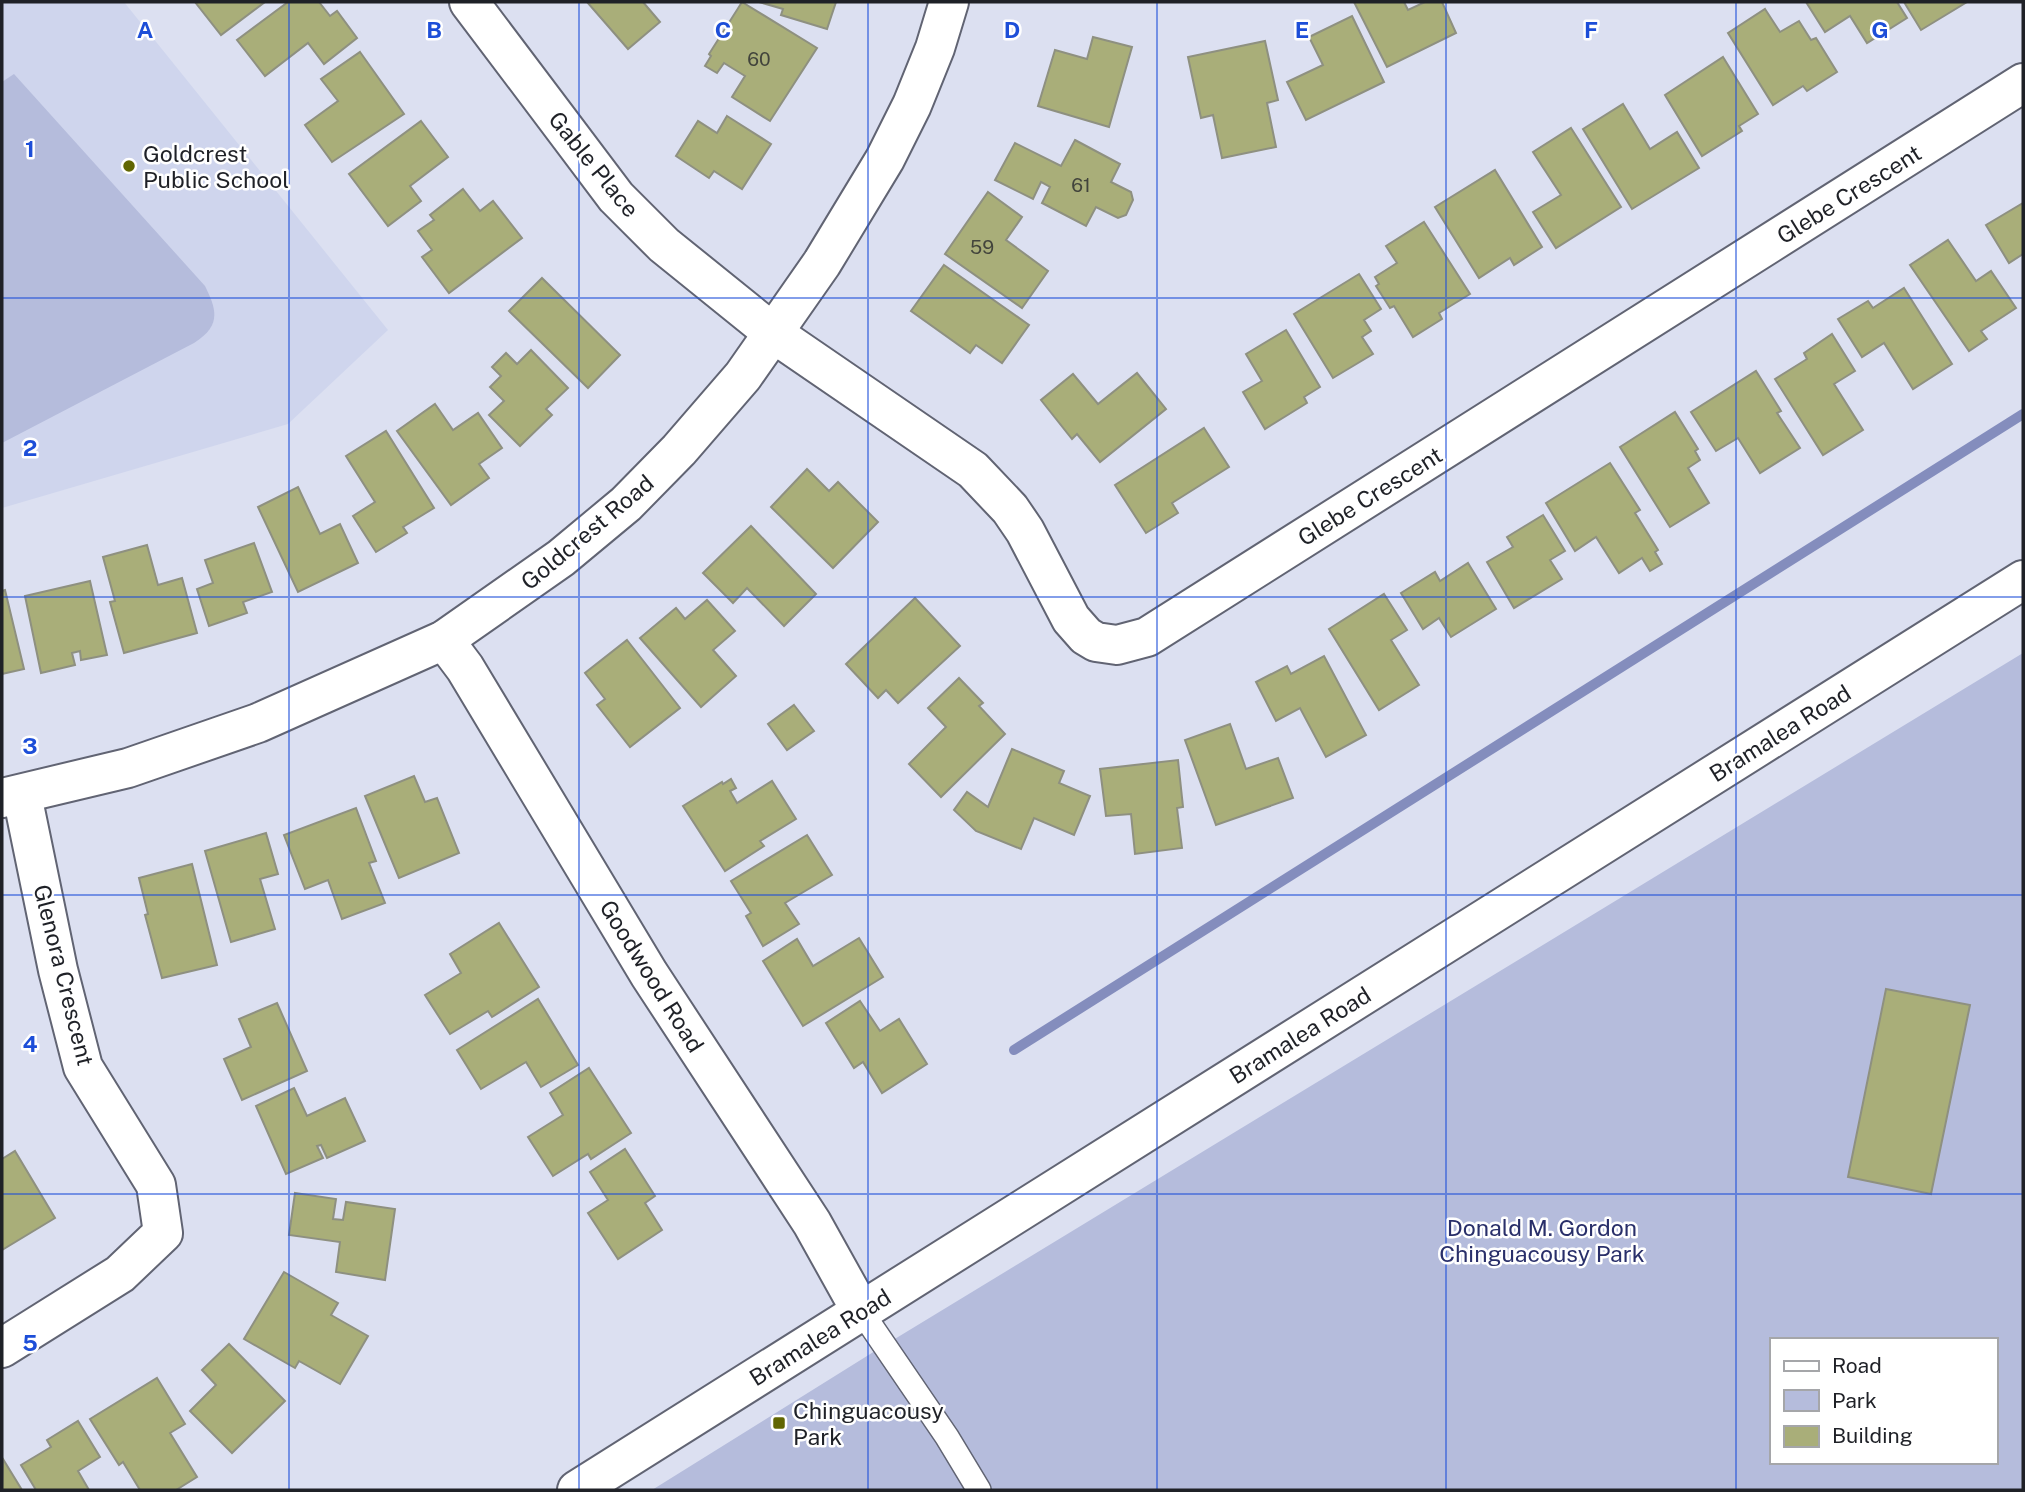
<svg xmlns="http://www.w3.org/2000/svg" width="2025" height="1492" viewBox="0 0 2025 1492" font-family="'Public Sans',sans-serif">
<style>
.built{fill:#cfd5ed}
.green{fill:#b5bcdc;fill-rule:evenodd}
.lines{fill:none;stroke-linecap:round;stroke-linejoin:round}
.stream{stroke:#848dbd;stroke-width:10}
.building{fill:#a9ae79;stroke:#8e9080;stroke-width:2}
.lane-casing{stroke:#616473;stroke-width:26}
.street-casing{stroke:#616473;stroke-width:42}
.secondary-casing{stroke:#616473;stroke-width:42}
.lane{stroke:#fff;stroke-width:23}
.street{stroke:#fff;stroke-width:38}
.secondary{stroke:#fff;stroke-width:38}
.grid{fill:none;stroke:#1d4ed8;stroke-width:2;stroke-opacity:0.55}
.poi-dot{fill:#616602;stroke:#fff;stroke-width:2.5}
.labels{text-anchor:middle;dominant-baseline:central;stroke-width:5;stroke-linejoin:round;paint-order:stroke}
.number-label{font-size:19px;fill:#42443c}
.poi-label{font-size:23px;fill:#1f2127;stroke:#fff;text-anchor:start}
.street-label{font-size:23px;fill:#1f2127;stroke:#fff}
.park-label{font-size:23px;fill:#292f6a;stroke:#fff}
.grid-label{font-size:23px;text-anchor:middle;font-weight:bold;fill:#1d4ed8;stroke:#fff;stroke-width:5;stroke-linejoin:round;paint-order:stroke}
</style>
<rect width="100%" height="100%" fill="#dce0f1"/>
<path class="built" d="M2,2H124L388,330L288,424L2,508Z"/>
<g class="green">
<path d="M14,74L205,286C218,312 220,326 194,343L2,443V82Z"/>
<path d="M2023,653V1490H652L875,1351ZM1771,1340H1995V1462H1771Z"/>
</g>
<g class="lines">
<path class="stream" d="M1014,1050L2023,414"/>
</g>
<g class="building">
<path d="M195,2H265L221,35Z"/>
<path d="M288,2H319L330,16L337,11L357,38L324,64L308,43L265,76L237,40Z"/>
<path d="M587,2H643L660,22L628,49Z"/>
<path d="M742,2L817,48L770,121L732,97L745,76L724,63L717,73L705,66L711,56L709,54Z"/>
<path d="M759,2H836L827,29L781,15L783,9Z"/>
<path d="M1354,2H1404L1408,10L1425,2H1442L1456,33L1387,67Z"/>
<path d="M1806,2H1897L1907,18L1867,43L1850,16L1825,32Z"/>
<path d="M1904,2H1967L1921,30Z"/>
<path d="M1765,9L1780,32L1799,21L1811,40L1816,38L1837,72L1807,91L1803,86L1773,105L1728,33Z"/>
<path d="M1352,16L1384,82L1306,120L1287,82L1323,65L1309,37Z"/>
<path d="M1093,37L1132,47L1109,127L1038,106L1055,50L1087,59Z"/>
<path d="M1265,41L1278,100L1267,103L1276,147L1222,158L1213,115L1201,118L1188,57Z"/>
<path d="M360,52L404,114L332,162L305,125L338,101L321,79Z"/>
<path d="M1723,57L1758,114L1739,126L1742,131L1702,156L1665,95Z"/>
<path d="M1623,104L1650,149L1677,132L1699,168L1632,209L1583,129Z"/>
<path d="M727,116L771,144L742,189L714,171L709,178L676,156L698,121L717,133Z"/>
<path d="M421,121L448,157L410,186L421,201L388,226L349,174Z"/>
<path d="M1571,128L1621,207L1556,248L1533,212L1561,195L1533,152Z"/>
<path d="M1075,140L1120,164L1111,182L1131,192L1133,200L1126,215L1118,218L1096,207L1086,226L1042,203L1050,187L1041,182L1033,199L995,180L1015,143L1061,166Z"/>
<path d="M1495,170L1542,247L1514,265L1510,258L1479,278L1435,207Z"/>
<path d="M463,189L480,211L493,201L522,238L449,293L422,257L432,250L418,231L434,220L430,215Z"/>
<path d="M988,192L1022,217L1006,240L1048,271L1022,308L945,254Z"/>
<path d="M2023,203V254L2009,263L1986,225Z"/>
<path d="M1424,222L1470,294L1439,313L1442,319L1413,337L1394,306L1390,308L1376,286L1379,284L1375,277L1397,263L1386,246Z"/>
<path d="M1948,240L1976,281L1991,271L2016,308L1981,331L1987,339L1969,351L1910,265Z"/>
<path d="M944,265L1029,325L1002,363L976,345L970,353L911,311Z"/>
<path d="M1359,274L1381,309L1364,320L1371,331L1362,337L1373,354L1333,378L1294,314Z"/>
<path d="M542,278L620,355L588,388L509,311Z"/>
<path d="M1904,288L1952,364L1913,389L1884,343L1862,357L1838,319L1868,301L1873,308Z"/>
<path d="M1286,330L1320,387L1304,397L1307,403L1265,429L1243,392L1262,381L1246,354Z"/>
<path d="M1832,334L1855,371L1834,384L1863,430L1823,455L1775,379L1807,359L1804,353Z"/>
<path d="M531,350L568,388L546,409L552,415L520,446L489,415L504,401L490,387L501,376L492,367L506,353L517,364Z"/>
<path d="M1756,371L1781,411L1777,413L1800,448L1760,473L1738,438L1716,451L1691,412Z"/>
<path d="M1137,373L1166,409L1100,462L1077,434L1072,439L1041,400L1073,374L1098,404Z"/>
<path d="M435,404L453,430L478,413L502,448L479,464L489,478L451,505L397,431Z"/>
<path d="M1675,412L1698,449L1695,451L1700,460L1688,468L1709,503L1670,527L1620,447Z"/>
<path d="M1204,428L1229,467L1172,503L1178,513L1146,533L1115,485Z"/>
<path d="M386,431L434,508L403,527L407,533L376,552L353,516L375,502L346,456Z"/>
<path d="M1610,463L1640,510L1635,513L1658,550L1655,552L1662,564L1650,571L1642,558L1619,573L1596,537L1575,551L1546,503Z"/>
<path d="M807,469L829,491L838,482L878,522L833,568L771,507Z"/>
<path d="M298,487L320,534L340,524L358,563L298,592L258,507Z"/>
<path d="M1543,515L1565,551L1550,560L1562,579L1514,608L1487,562L1513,547L1507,537Z"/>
<path d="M751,526L816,594L784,626L747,588L733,603L703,573Z"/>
<path d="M254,543L272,592L243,602L247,613L209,626L197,589L213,583L205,560Z"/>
<path d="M147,545L158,585L182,578L197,633L124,653L110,602L115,601L103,557Z"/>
<path d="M1468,563L1496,609L1451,637L1439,618L1423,629L1401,593L1435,572L1440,581Z"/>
<path d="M90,581L107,655L81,660L80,651L72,653L75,665L41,673L25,596Z"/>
<path d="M5,590L24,669L2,674V591Z"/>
<path d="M1384,594L1407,630L1391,640L1419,685L1379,710L1329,629Z"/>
<path d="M915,598L960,646L898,703L886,690L878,698L846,664Z"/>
<path d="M707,600L735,631L713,650L736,676L701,707L640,638L676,608L685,619Z"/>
<path d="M627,640L680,708L630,747L597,705L605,699L585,673Z"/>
<path d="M1324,656L1366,735L1326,757L1300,708L1276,721L1256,682L1287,666L1291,674Z"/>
<path d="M959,678L983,703L979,706L1005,734L941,797L909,764L946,727L928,708Z"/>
<path d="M794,705L814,731L787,750L768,724Z"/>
<path d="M1230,724L1246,769L1278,758L1293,798L1216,825L1185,740Z"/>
<path d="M1012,749L1064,771L1059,783L1090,796L1074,835L1034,818L1021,849L976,831L954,810L967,792L988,807Z"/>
<path d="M1178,760L1183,807L1177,808L1182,848L1135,854L1131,814L1106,816L1100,769Z"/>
<path d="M414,776L425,802L437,798L459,853L399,878L365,796Z"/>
<path d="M731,779L736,788L730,791L737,803L772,781L796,819L760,841L764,846L725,871L683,806L722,782L723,784Z"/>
<path d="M356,808L376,861L369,863L385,903L342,919L328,880L305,889L284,835Z"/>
<path d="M266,833L278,874L260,879L275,929L231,942L205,851Z"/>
<path d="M807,835L832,875L785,903L799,924L763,946L746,916L751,913L731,881Z"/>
<path d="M192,864L217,965L162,978L145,915L148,914L139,878Z"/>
<path d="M499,923L539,987L492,1017L488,1011L450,1034L425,995L461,973L450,954Z"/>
<path d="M859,938L883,977L803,1026L763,961L797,939L813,966Z"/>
<path d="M1886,989L1970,1005L1931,1194L1848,1177Z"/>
<path d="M538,999L578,1065L541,1087L526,1062L481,1089L457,1050Z"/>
<path d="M860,1001L880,1031L899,1019L927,1064L882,1093L863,1062L854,1068L826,1023Z"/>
<path d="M277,1003L307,1071L242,1100L224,1059L251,1047L239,1019Z"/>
<path d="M589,1068L631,1133L591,1159L588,1154L553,1176L528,1137L563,1115L550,1093Z"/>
<path d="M294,1088L307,1116L345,1098L365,1141L327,1158L321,1145L317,1146L323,1158L286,1174L256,1106Z"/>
<path d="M625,1149L655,1196L645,1203L662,1230L618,1259L588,1213L608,1200L590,1172Z"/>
<path d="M15,1151L55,1218L2,1250V1159Z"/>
<path d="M295,1193L336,1199L333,1219L343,1220L346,1202L395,1209L385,1280L336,1272L340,1242L289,1235Z"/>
<path d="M284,1272L338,1303L331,1315L368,1336L340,1384L299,1361L295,1368L244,1339Z"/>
<path d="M229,1344L285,1401L232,1453L190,1411L216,1385L202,1370Z"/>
<path d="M157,1378L185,1424L170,1433L197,1477L176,1490H140L123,1462L119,1465L90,1419Z"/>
<path d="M78,1421L100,1457L78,1471L89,1490H36L21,1465L51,1447L47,1440Z"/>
<path d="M3,1459L22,1490H2Z"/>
</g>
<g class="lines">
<defs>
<path id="lane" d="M861,1311L947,1437L979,1490"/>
<g id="street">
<path d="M469,2L616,197L664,245L773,333L973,470L1010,509L1025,531L1071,619L1086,636L1096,642L1117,645L1147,637L2023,83"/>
<path d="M444,640L465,668L649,974L812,1223L861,1311"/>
<path d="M2,798L128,768L258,723L444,640L561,558L626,504L679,450L743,376L822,263L885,159L912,105L935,48L949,2"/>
<path d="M2,1348L120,1274L163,1233L156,1185L83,1067L58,970L22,795"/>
</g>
<path id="secondary" d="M577,1490L2023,580"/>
</defs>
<use href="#lane" class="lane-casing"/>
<use href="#street" class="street-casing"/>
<use href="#secondary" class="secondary-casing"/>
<use href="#lane" class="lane"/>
<use href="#street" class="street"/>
<use href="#secondary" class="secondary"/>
</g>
<path class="grid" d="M289,2V1490M579,2V1490M868,2V1490M1157,2V1490M1446,2V1490M1736,2V1490M2,298H2023M2,597H2023M2,895H2023M2,1194H2023"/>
<g class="poi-dot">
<circle cx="129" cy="166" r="7"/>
<rect x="772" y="1416" width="14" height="14" rx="3.5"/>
</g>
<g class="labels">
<g class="number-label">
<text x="759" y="59">60</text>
<text x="1081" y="185">61</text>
<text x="982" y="247">59</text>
</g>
<g class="poi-label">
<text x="143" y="153">Goldcrest<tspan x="143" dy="26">Public School</tspan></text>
<text x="793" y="1410">Chinguacousy<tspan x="793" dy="26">Park</tspan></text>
</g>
<g class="street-label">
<text transform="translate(594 164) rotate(51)">Gable Place</text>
<text transform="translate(1849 194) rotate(-32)">Glebe Crescent</text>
<text transform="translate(1370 496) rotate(-32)">Glebe Crescent</text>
<text transform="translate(587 532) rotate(-40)">Goldcrest Road</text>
<text transform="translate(1780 733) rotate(-32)">Bramalea Road</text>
<text transform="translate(64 975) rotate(76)">Glenora Crescent</text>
<text transform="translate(652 976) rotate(58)">Goodwood Road</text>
<text transform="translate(1300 1035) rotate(-32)">Bramalea Road</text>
<text transform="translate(820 1337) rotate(-32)">Bramalea Road</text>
</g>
<g class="park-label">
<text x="1542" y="1227">Donald M. Gordon<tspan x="1542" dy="26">Chinguacousy Park</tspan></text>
</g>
</g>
<g class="grid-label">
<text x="145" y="38">A</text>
<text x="434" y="38">B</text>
<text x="723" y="38">C</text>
<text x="1012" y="38">D</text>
<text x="1302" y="38">E</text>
<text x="1591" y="38">F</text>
<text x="1880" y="38">G</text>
<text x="30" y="157">1</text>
<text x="30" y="456">2</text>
<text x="30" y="754">3</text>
<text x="30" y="1052">4</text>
<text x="30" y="1351">5</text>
</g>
<rect width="2025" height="1492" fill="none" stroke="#1f2127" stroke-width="7"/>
<rect x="1770" y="1338" width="228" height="126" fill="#ffffff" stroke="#a5a6a9" stroke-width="2"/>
<rect x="1784" y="1361" width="35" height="10" fill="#ffffff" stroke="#a5a6a9" stroke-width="2"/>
<text x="1832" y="1373" font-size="21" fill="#1f2127">Road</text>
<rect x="1784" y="1390" width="35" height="21" fill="#b5bcdc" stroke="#a5a6a9" stroke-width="2"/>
<text x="1832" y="1408" font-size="21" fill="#1f2127">Park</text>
<rect x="1784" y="1426" width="35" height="21" fill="#a9ae79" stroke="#a5a6a9" stroke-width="2"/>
<text x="1832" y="1443" font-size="21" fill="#1f2127">Building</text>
</svg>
